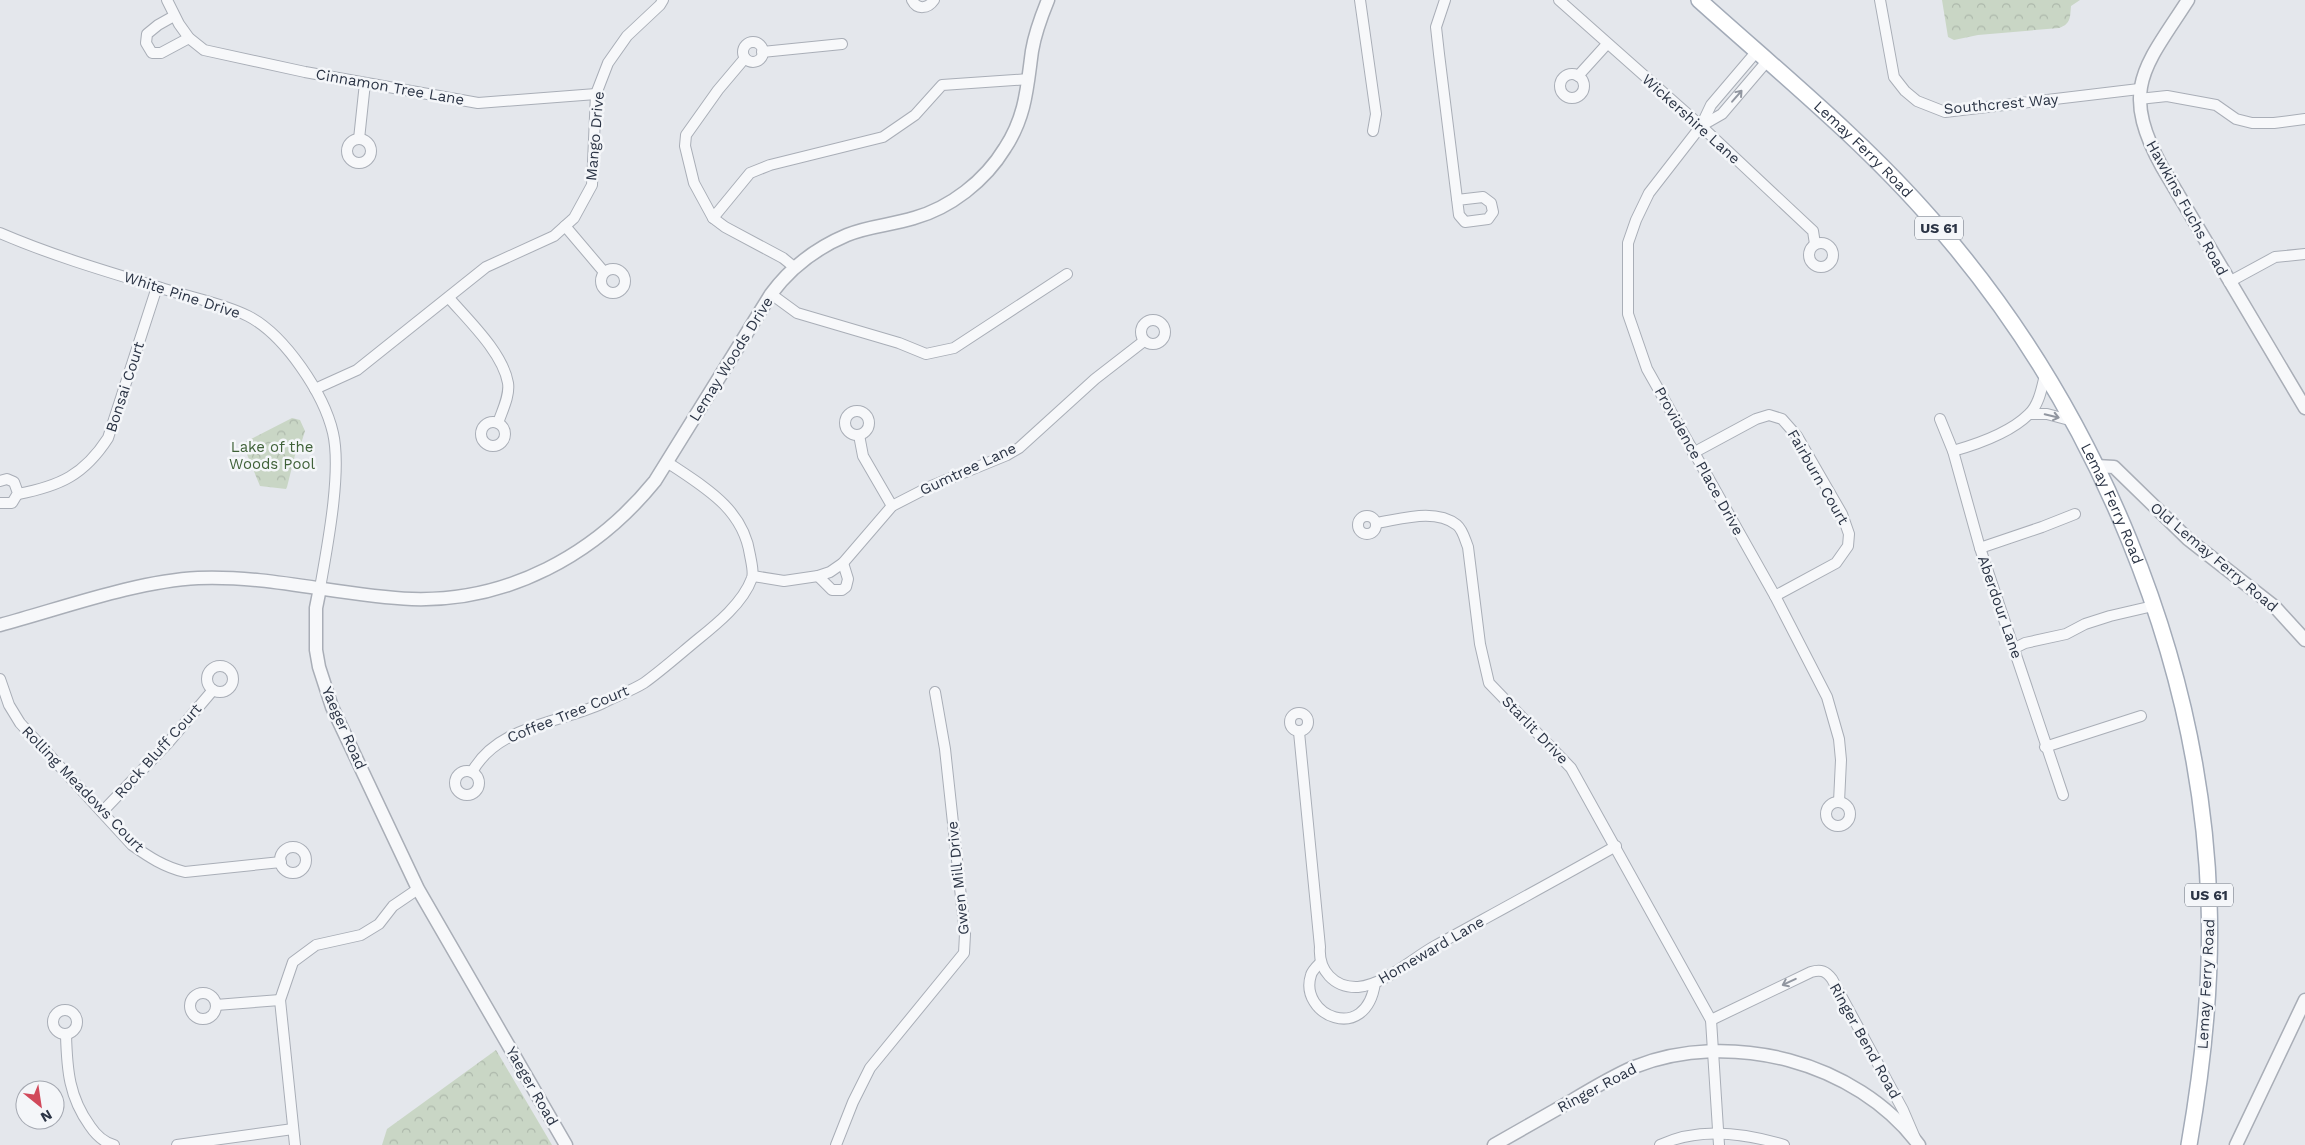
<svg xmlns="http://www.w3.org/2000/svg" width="2305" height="1145" viewBox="0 0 2305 1145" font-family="'Work Sans',sans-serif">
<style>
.forest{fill:url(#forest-crowns)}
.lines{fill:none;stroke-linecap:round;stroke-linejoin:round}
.minor-casing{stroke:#a9aeb7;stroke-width:12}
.tertiary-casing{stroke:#a9aeb7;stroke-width:15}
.primary-casing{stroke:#a3abb8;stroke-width:18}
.minor{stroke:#f7f8fa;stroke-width:10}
.tertiary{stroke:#f7f8fa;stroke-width:12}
.primary{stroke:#fff;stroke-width:15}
.oneway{stroke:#9196a0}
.labels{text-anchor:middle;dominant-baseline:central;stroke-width:5;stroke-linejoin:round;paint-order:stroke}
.shield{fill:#f4f6f9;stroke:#676e7b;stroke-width:1}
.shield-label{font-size:14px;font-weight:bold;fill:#2b3445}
.street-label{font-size:15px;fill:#2b3445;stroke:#f4f6f9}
.park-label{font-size:15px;fill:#3f6138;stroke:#f4f6f9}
</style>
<defs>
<pattern id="forest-crowns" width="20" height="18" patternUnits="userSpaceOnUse" patternTransform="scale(1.25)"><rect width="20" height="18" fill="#c9d6c5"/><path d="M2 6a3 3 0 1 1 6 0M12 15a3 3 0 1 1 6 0" fill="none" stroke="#adb8ab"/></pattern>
</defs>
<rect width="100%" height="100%" fill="#e4e7ec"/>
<g class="forest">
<path d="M1942,0H2080L2071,6C2070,17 2071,24 2059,28L1978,35L1954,40L1948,37Z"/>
<path d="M292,418L300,420L305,431L299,450L296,451L287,487L286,489L260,486L244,447L247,445L245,442Z"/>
<path d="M496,1050L552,1145H382L387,1129Z"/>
</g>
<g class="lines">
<defs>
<g id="minor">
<path d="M167,0L179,24L189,38L204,50L305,72L478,103L596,94"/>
<path d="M912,0C917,10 928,9 934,0"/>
<path d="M1360,0L1376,114L1373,131"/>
<path d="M1445,0L1436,27L1439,54L1459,215L1465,222L1488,219L1493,212L1491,203L1483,197L1457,200"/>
<path d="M1559,0L1701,126L1813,231L1815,244"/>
<path d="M1880,0L1894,77L1905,91L1917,101L1945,112L2139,89"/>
<path d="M174,16L158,25L147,34L146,43L152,53H161L189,38"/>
<circle cx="753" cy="52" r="10"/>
<path d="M1757,51L1711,105L1701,126L1649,193L1636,220L1628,243V314L1647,369L1775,596L1827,697L1839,739L1841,760L1839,802"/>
<path d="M762,52L842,44"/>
<path d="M745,58L718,90L686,135L685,146L694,183L713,218L725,227L783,258L794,267"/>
<circle cx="1572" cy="86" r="12"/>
<path d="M1578,76L1607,44"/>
<path d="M2139,99L2167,96L2216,105L2236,119L2252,123H2274L2305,119"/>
<path d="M1701,126L1722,114L1768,60"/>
<circle cx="359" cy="151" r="12"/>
<path d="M359,139L365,83"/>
<path d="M713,218L750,173L770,165L883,137L915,115L942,85L1029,79"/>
<path d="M565,226L604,272"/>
<path d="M0,233C51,255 105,271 158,287C187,297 220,302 248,316C285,335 324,394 333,433C342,472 327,548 320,588"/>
<circle cx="1821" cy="255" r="12"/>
<circle cx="613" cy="281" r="12"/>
<path d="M2229,282L2275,257L2305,254"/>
<path d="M771,294L797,313L899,343L926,354L954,348L1067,274"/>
<path d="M449,298C468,320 503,353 508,383C510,396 502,411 498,423"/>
<circle cx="1153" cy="332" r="12"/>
<path d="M315,389L357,370L486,267L554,236L574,218L592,185L596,94L608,63L627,36L660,5L663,0"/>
<circle cx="857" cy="423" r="12"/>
<path d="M2030,414H2047L2073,421"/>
<path d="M1940,419L1953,451L1980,548L2063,795"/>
<circle cx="493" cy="434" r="12"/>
<path d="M859,435L863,456L892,506"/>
<path d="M1953,451C1978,444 2010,433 2029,414C2039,405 2042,387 2045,375"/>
<path d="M1693,453L1756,419L1769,415L1782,419L1797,436L1842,514L1849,534L1848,546L1836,563L1775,596"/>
<path d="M0,481L7,479L14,482L18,493L12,503H0"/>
<path d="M18,494C60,486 84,475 108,438L157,287"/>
<circle cx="1367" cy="525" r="9"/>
<path d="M1376,523C1402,519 1435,508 1457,525C1463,530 1465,540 1468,547L1480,644L1489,683L1571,768L1711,1020L1719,1145"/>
<path d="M1980,548L2042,527L2075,514"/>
<path d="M753,576L784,581L818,576L830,572L843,563L892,506L929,487L1007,455L1019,448L1095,379L1144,341"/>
<path d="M818,576L832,590H842L846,587L848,579L843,563"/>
<path d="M2015,648L2025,643L2066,634L2085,624L2110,616L2153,606"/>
<circle cx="220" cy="679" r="13"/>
<path d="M0,679L9,705L20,723L132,845C149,857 164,867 185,872L281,862"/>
<circle cx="1299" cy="722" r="9"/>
<path d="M1299,732L1320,947C1318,970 1334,988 1358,987C1384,985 1413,958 1435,946C1495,913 1556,880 1616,846"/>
<path d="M2045,747L2141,716"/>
<circle cx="467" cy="783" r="12"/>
<path d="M472,772C498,725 558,724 603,703C616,696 631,691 644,683C662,670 680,654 697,640C717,624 743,603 752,578C754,572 751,561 750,555C743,508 704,487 667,462"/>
<circle cx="1838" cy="814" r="12"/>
<path d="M102,812L168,743L213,690"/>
<circle cx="293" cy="860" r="13"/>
<path d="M1320,963C1317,966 1312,971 1311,975C1298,1015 1366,1045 1375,983"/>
<circle cx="203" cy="1006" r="13"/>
<path d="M216,1005L280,1000"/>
<circle cx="65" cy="1022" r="12"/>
<path d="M1711,1020L1811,972C1821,969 1826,971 1832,979L1903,1110L1915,1138"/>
<path d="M66,1035C67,1070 69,1097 90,1126C96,1135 103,1142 114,1145"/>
<path d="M177,1145L293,1129"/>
<path d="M295,1145L280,1000L293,962L316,945L361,935L379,924L393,906L418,889"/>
<path d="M836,1145L853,1102L870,1068L964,953L965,934L945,749L935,692"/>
<path d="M1660,1145C1698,1127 1745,1133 1784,1145"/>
</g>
<g id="tertiary">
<path d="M2188,0C2145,67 2119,88 2162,167L2305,408"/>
<path d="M2096,466L2114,467L2188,539L2275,607L2305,640"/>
<path d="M320,588L316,608V650L319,667L332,707L418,889L566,1145"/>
<path d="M0,625C60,609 136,581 198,578C270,575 341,596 412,599C508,602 595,555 655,481L771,294C791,267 816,248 847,235C868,226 892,225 914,218C950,208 985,181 1005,148C1026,116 1027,87 1032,51C1035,33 1041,17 1048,0"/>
<path d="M1494,1145C1520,1130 1547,1115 1573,1100C1593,1088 1613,1076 1634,1067C1730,1029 1856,1061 1919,1145"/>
<path d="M2236,1145L2305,1000"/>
</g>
<g id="primary">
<path id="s1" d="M1699,0C1779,72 1863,140 1934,222C2095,406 2201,657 2209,902C2212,984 2203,1065 2189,1145"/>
</g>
</defs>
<use href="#minor" class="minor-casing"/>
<use href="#tertiary" class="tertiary-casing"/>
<use href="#primary" class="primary-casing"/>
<use href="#minor" class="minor"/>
<use href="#tertiary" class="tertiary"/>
<use href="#primary" class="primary"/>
</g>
<defs><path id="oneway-shaft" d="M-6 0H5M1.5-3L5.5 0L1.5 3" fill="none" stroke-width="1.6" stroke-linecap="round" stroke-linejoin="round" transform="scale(1.25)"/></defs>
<g class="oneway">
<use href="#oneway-shaft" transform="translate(1737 96) rotate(-49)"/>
<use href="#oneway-shaft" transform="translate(2052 416) rotate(13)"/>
<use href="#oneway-shaft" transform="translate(1789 982) rotate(155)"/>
</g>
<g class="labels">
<g class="shield">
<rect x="1915" y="216.5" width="48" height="23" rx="4"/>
<rect x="2185" y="883.5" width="48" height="23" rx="4"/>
</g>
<g class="shield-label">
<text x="1939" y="228">US 61</text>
<text x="2209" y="895">US 61</text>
</g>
<g class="street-label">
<text transform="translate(390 87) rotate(10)">Cinnamon Tree Lane</text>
<text transform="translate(2001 104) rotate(-5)">Southcrest Way</text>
<text transform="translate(1691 119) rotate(42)">Wickershire Lane</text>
<text transform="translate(595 136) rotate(-85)">Mango Drive</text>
<text stroke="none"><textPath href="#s1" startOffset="222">Lemay Ferry Road</textPath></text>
<text transform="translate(2187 208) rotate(61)">Hawkins Fuchs Road</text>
<text transform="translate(182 295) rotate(18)">White Pine Drive</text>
<text transform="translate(731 359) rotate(-58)">Lemay Woods Drive</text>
<text transform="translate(125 387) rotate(-72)">Bonsai Court</text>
<text transform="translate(1699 461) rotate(61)">Providence Place Drive</text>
<text transform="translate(968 469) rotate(-25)">Gumtree Lane</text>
<text transform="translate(1818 477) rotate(60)">Fairburn Court</text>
<text stroke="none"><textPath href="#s1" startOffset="658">Lemay Ferry Road</textPath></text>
<text transform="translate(2214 557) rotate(40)">Old Lemay Ferry Road</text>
<text transform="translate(2000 607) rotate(71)">Aberdour Lane</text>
<text transform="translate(568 714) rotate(-22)">Coffee Tree Court</text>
<text transform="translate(344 728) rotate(66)">Yaeger Road</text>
<text transform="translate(1535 730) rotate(46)">Starlit Drive</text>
<text transform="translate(158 751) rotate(-48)">Rock Bluff Court</text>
<text transform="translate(83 789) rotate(46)">Rolling Meadows Court</text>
<text transform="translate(958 878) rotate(-96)">Gwen Mill Drive</text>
<text transform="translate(1431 950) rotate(-30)">Homeward Lane</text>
<text transform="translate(2206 984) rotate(-87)">Lemay Ferry Road</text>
<text transform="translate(1865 1041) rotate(61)">Ringer Bend Road</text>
<text transform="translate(532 1086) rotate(60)">Yaeger Road</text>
<text transform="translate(1597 1088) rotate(-28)">Ringer Road</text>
</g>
<g class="park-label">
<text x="272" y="447">Lake of the<tspan x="272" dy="17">Woods Pool</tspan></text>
</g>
</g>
<g transform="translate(40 1105) rotate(150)"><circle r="24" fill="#f4f6f9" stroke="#a4a8b1"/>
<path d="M0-4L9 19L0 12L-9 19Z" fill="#d1495b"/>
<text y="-8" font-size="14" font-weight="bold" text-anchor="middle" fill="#2b3445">N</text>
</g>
</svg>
